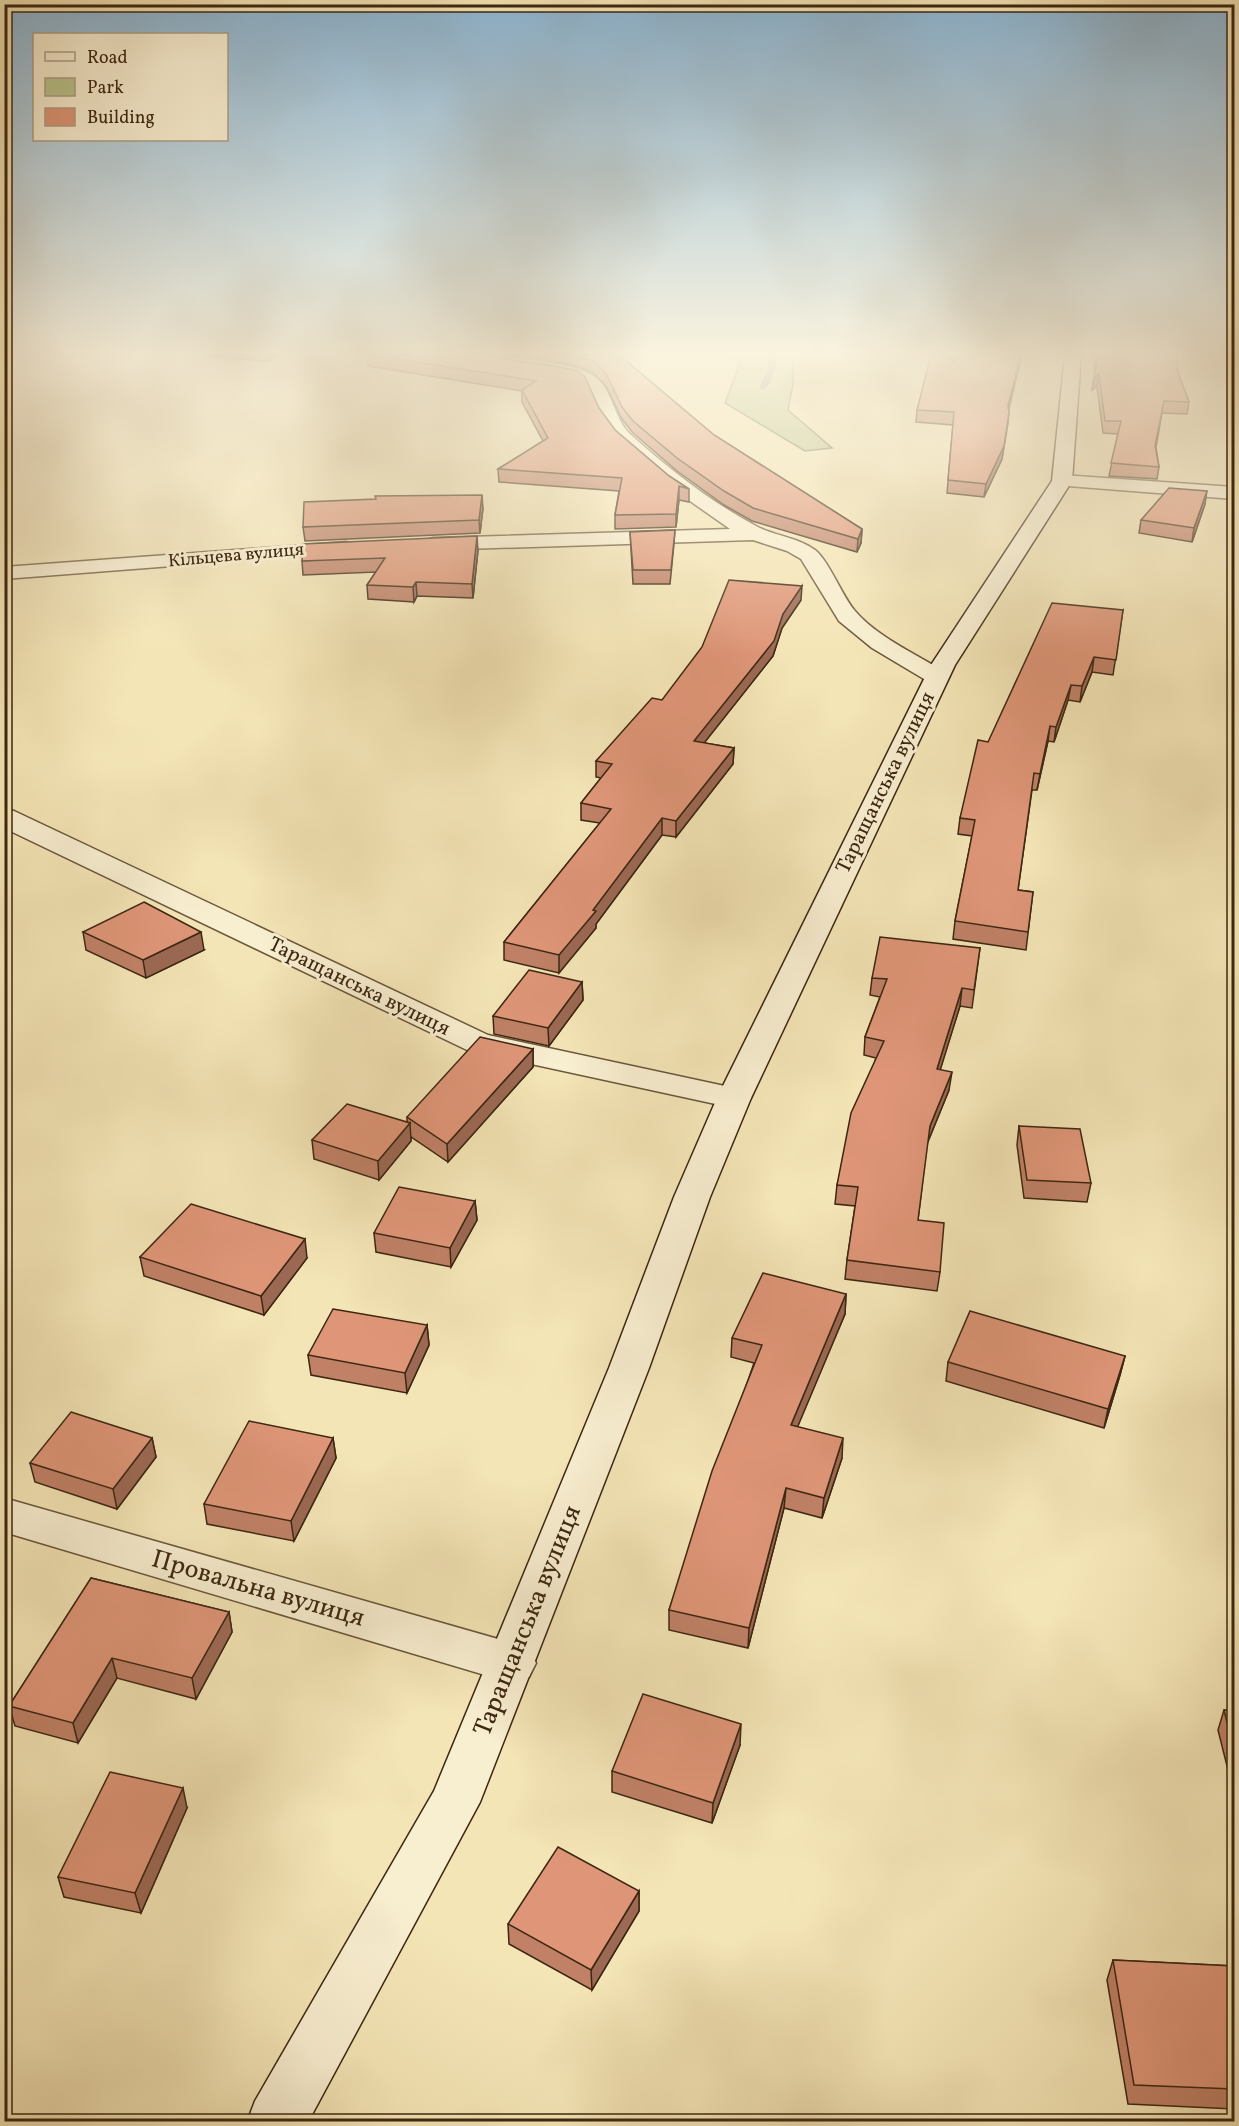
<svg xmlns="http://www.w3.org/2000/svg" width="1239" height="2126" viewBox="0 0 1239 2126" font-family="Vollkorn,serif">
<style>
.green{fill:#bac58e;stroke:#7b7650;stroke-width:1.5}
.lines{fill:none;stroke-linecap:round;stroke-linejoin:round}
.stream{fill:#798076;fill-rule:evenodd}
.minor-casing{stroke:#6a563a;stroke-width:3}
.secondary-casing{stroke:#3c2711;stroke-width:3}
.minor{fill:#f8eed0;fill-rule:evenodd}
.secondary{fill:#f8eed0;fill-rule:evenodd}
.wall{fill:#c08167;stroke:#3c2711;stroke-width:1.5}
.shaded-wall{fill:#9c6954;stroke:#3c2711;stroke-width:1.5}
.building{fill:#df9678;stroke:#3c2711;stroke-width:1.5}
.labels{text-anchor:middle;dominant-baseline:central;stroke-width:6;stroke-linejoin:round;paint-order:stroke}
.far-street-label{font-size:18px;fill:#3c2711;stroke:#f8eed0}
.street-label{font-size:21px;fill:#3c2711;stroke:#f8eed0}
.near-street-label{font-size:26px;fill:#3c2711;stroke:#f8eed0}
</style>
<rect width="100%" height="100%" fill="#f4e5b6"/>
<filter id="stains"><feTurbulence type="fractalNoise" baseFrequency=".00333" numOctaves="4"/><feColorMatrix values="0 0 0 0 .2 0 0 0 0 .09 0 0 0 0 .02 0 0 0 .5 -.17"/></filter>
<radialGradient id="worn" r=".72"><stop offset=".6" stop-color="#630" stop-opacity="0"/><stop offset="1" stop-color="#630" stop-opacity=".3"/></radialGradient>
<path class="green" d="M728,355H793V384L788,410L832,448L805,451L725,403L740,363Z"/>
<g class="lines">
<path class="stream" d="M769,355H777C775,368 774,383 763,390L759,388L767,372Z"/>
<defs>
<g id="minor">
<path d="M444,355C477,355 566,359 592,375C613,387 613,419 631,435C669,469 711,502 756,526C774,536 798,537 815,550C829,561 842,596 855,611C876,636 917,655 945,672L949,677L945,682L937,684L929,682L872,648L839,621L801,559L787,551L753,540L433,550L426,548L423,544L426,540L433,538L730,529L670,487L616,441L601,419L587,387L579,381L562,376L452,360Z"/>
<path d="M1062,475L1234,487V499L1055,485L1052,481L1055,477Z"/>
<path d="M346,542L353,544L356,548L353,552L4,579V567Z"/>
<path d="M4,809L14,811L488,1035L734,1088L746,1091L751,1098L746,1105L734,1108L467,1050L4,828Z"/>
<path d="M4,1498L512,1643L529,1649L536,1663L529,1677L512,1683L4,1532Z"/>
</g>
<path id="secondary" d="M1065,355H1081L1072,481L955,665L751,1098L710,1197L649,1368L480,1802L308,2122H247L255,2101L434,1791L609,1368L674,1197L717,1098L931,665L1052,481Z"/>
</defs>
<use href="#minor" class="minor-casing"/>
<use href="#secondary" class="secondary-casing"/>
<use href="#minor" class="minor"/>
<use href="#secondary" class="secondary"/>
</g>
<g class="wall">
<path d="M205,355H277L269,361L205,357Z"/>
<path d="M368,355H619L714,435L862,529L861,543L857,552L752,521L724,505L677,471L633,433L622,419L606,386L593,373L580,367L543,359L483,355L599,408L615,430L669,476L689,489V502L679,500L676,527L615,529V515L619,491L499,482L498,469L543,441L522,402V391L368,366Z"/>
<path d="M1022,355L1009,409L1008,424L1002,459L984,497L947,493L953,425L916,422L917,410L953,362Z"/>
<path d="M1094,355L1178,373L1189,402L1187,414L1162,413L1156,447L1159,467L1157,479L1109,476L1118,434L1103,433L1097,386L1092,390L1095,370Z"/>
<path d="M1205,504L1192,542L1139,533L1141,520Z"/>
<path d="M483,508L480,533L305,541L303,527Z"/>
<path d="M675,530L674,544L670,584H633L630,532Z"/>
<path d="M478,550L473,598L417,596L414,602L368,599L367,585L376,572L303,575L302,561Z"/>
<path d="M801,600L782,628L773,656L704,743L734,748L733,764L676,837L662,835L596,924V928L559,973L504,960V942L600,823L581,820V803L601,778L596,777V761L662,700Z"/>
<path d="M1123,610L1113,675L1092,672L1080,702L1068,700L1054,742L1048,741L1037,790H1032L1018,890L1033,892L1026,950L953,939L955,921L972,836L958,834L960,818L988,742Z"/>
<path d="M83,932L204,950L146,978L86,950Z"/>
<path d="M980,948L972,1008L960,1006L940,1069L949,1090L927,1144L918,1220L940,1272L937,1291L845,1279L847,1260L855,1206L835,1204L837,1185L876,1058L864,1055L865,1037L880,997L870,995L872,978Z"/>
<path d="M582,982L583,1000L549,1046L494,1034L493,1016Z"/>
<path d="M533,1049V1067L448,1162L411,1137V1141L379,1180L314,1159L312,1140L407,1122V1117Z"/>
<path d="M1019,1126L1091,1183L1087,1202L1024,1198L1017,1145Z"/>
<path d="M475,1201L477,1220L451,1267L376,1252L374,1233Z"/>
<path d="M140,1257L307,1258L264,1315L144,1276Z"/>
<path d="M846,1294L845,1314L797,1427L842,1458L822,1518L784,1508L748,1648L669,1630V1610L754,1363L731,1357L732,1338Z"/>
<path d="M427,1325L429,1345L407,1393L311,1375L308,1355Z"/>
<path d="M1125,1356L1120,1375L1104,1428L946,1381L948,1362Z"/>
<path d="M152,1438L156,1457L117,1509L35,1482L30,1463Z"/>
<path d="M333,1438L336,1458L294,1541L207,1524L204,1504Z"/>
<path d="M91,1578L229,1612L232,1632L196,1699L117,1678L78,1743L15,1726L9,1706Z"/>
<path d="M1224,1710L1234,1711V1794L1218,1730Z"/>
<path d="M740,1745L712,1823L612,1792V1771Z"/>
<path d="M187,1808L141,1913L64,1897L58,1877Z"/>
<path d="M639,1891V1911L592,1990L509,1944L508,1924Z"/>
<path d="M1113,1960L1234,1966V2109L1128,2104L1107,1980Z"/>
</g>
<g class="shaded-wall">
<path d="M269,355H277L269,361Z"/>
<path d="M1021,355H1022L1006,417L1008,405Z"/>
<path d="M1099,374L1097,386L1092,390L1094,378Z"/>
<path d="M1009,412L1002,459L984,497L986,484Z"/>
<path d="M679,486V500L676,527V514Z"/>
<path d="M1207,491L1205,504L1192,542L1194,528Z"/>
<path d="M482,495L483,508L480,533L479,520Z"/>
<path d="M862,529L861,543L857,552L858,539Z"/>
<path d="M477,536L478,550L473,598L472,584Z"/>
<path d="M416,582L417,596L414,602L413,587Z"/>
<path d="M802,586L801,600L782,628L773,656L693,757L694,741Z"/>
<path d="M1094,657L1092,672L1080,702L1082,686Z"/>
<path d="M1071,685L1068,700L1054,742L1056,727Z"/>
<path d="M1050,726L1048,741L1037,790L1040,774Z"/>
<path d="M734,748L733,764L676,837V821Z"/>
<path d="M662,818V835L596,924V928L559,973V955Z"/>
<path d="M201,932L204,950L146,978L143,960Z"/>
<path d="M582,982L583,1000L549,1046L548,1028Z"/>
<path d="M962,988L960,1006L935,1087L937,1069Z"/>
<path d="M533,1049V1067L448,1162L447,1144Z"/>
<path d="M952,1072L949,1090L927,1144L930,1126Z"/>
<path d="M410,1123L411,1141L379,1180L378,1161Z"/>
<path d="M475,1201L477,1220L451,1267L450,1248Z"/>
<path d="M305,1239L307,1258L264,1315L261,1296Z"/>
<path d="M846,1294L845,1314L790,1445L791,1425Z"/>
<path d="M427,1325L429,1345L407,1393L405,1373Z"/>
<path d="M1125,1356L1120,1375L1104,1428L1108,1409Z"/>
<path d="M152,1438L156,1457L117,1509L113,1489Z"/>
<path d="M333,1438L336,1458L294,1541L291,1521Z"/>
<path d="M843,1438L842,1458L822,1518L824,1498Z"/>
<path d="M786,1488L784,1508L748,1648L749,1628Z"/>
<path d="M229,1612L232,1632L196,1699L192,1678Z"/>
<path d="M112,1658L117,1678L78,1743L73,1723Z"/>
<path d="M741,1724L740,1745L712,1823L713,1803Z"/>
<path d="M183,1788L187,1808L141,1913L135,1893Z"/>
<path d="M639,1891V1911L592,1990L591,1970Z"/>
</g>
<g class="building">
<path d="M373,355H480L561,367L578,371L585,377L599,408L615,430L669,476L689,489L679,486L676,514L615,515L622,478L498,469L548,438L522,390L536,381Z"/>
<path d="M576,355H619L714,435L862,529L858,539L753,508L724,491L677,458L633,421L622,407L606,374L593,361Z"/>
<path d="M931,355H949L953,362L958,355H1021L1008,405L1009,412L1004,446L986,484L948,480L954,412L917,410Z"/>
<path d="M1096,355H1177L1178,373L1189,402L1164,401L1155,446L1159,467L1111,463L1121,421H1105L1099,374L1094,378L1097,360Z"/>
<path d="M1169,488L1207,491L1194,528L1141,520Z"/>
<path d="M482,495L479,520L303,527L304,502L376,499L375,496Z"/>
<path d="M675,530L671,570H633L630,532Z"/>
<path d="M477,536L472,584L416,582L413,587L367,585L385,558L302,561L303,544Z"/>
<path d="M729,580L802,586L783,614L774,641L694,741L734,748L676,821L662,818L593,910L596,911L559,955L504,942L611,809L581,803L612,764L596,761L652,698L662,700L702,647Z"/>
<path d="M1052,603L1123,610L1116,660L1094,657L1082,686L1071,685L1056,727L1050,726L1040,774L1034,773L1018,890L1033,892L1028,932L955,921L975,820L960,818L978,740L988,742Z"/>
<path d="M144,902L201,932L143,960L83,932Z"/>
<path d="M880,937L980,948L974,990L962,988L937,1069L952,1072L930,1126L918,1220L944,1223L940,1272L847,1260L858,1187L837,1185L851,1113L884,1041L865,1037L887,979L872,978Z"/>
<path d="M529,970L582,982L548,1028L493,1016Z"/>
<path d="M480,1037L533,1049L447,1144L407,1117Z"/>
<path d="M347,1104L410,1123L378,1161L312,1140Z"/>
<path d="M1019,1126L1080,1129L1091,1183L1027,1180Z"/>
<path d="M399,1187L475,1201L450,1248L374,1233Z"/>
<path d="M191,1204L305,1239L261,1296L140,1257Z"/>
<path d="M763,1273L846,1294L791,1425L843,1438L824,1498L786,1488L749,1628L669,1610L712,1471L762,1345L732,1338Z"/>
<path d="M333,1309L427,1325L405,1373L308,1355Z"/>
<path d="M970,1311L1125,1356L1108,1409L948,1362Z"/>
<path d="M71,1412L152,1438L113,1489L30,1463Z"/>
<path d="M249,1421L333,1438L291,1521L204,1504Z"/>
<path d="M91,1578L229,1612L192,1678L112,1658L73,1723L9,1706Z"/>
<path d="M643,1694L741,1724L713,1803L612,1771Z"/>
<path d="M1224,1710L1234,1711V1750Z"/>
<path d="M110,1772L183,1788L135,1893L58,1877Z"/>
<path d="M558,1847L639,1891L591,1970L508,1924Z"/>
<path d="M1113,1960L1234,1966V2089L1134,2085Z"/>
</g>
<linearGradient id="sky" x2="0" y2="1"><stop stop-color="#8cb7d6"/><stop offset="0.54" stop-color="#faf3de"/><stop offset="1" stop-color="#faf3de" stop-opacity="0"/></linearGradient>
<rect width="1239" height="653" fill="url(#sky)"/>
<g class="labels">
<g class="far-street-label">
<text transform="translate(236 556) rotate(-5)">Кільцева вулиця</text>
</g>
<g class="street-label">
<text transform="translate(886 783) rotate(-64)">Таращанська вулиця</text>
<text transform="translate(359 987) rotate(26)">Таращанська вулиця</text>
</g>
<g class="near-street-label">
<text transform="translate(258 1589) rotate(16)">Провальна вулиця</text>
<text transform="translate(528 1621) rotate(-68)">Таращанська вулиця</text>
</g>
</g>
<rect width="1239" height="2126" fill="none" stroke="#f4e5b6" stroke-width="24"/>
<rect x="6" y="6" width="1227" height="2114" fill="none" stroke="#3c2711" stroke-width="3"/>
<rect x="12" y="12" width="1215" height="2102" fill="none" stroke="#3c2711" stroke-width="1.5"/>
<rect x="33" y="33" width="195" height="108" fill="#f8eed0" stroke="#ad9e84" stroke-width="1.5"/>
<rect x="45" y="52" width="30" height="9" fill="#f8eed0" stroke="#ad9e84" stroke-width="1.5"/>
<text x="87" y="63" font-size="18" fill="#3c2711">Road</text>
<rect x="45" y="78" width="30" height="18" fill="#bac58e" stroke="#ad9e84" stroke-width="1.5"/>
<text x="87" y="93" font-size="18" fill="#3c2711">Park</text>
<rect x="45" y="108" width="30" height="18" fill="#df9678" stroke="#ad9e84" stroke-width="1.5"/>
<text x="87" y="123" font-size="18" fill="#3c2711">Building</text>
<rect width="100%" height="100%" filter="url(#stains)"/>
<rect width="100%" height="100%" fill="url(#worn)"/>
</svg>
